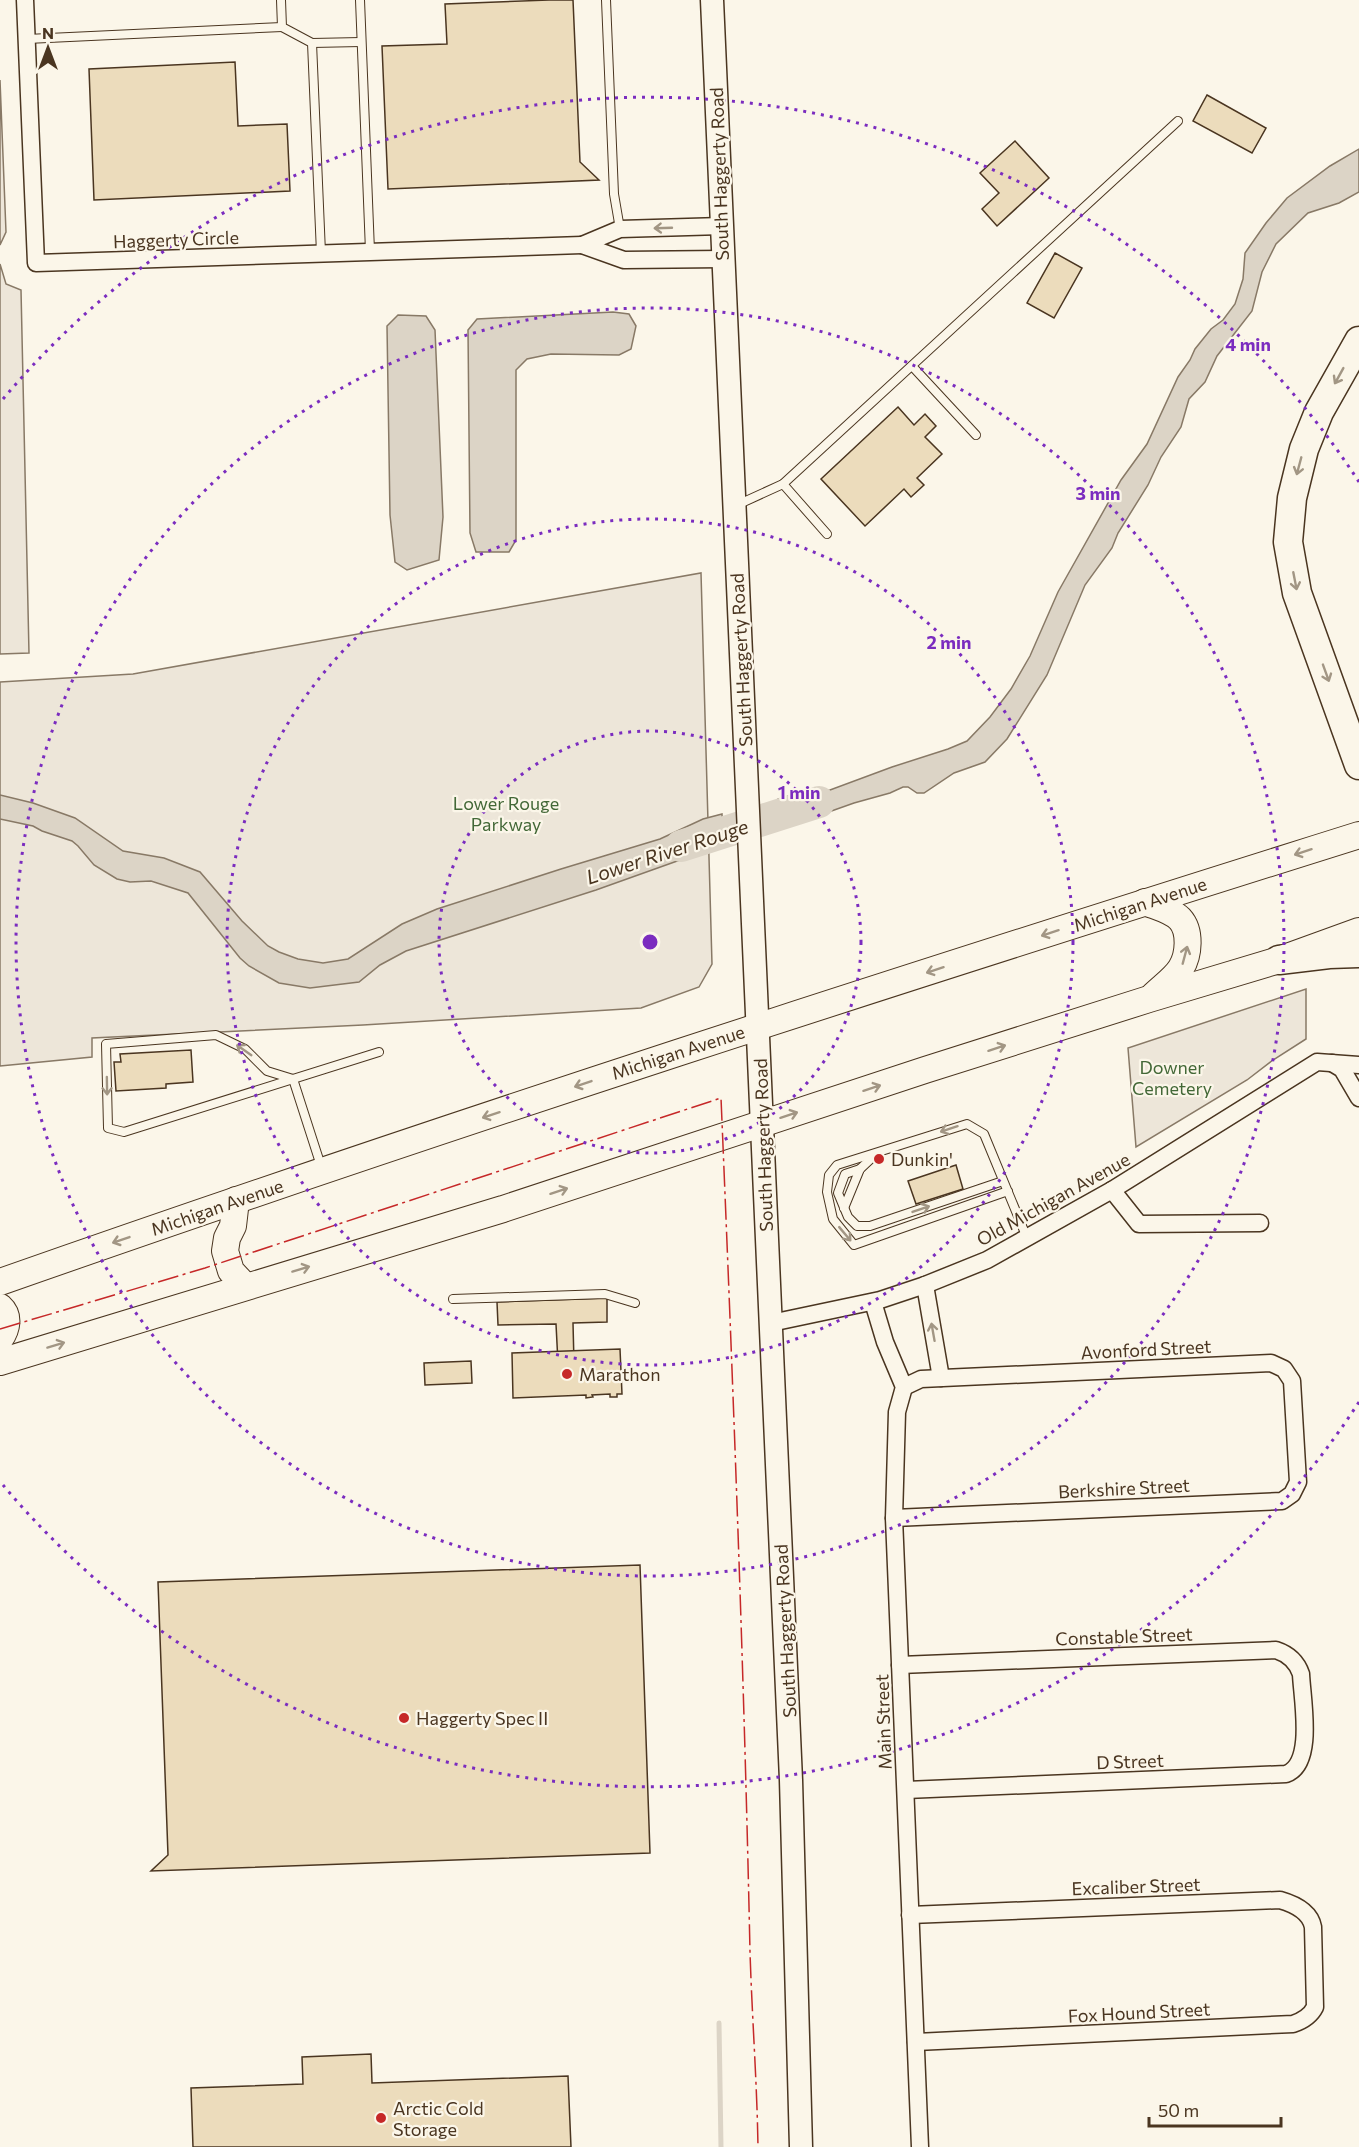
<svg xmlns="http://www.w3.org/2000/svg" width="1359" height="2147" viewBox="0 0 1359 2147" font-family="Commissioner,sans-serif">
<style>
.green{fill:#ede6d9;stroke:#887966;stroke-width:1.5}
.water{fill:#dcd4c6;stroke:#887966;stroke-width:1.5}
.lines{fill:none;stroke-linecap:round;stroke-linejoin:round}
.stream{stroke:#dcd4c6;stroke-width:5}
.river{stroke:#dcd4c6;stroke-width:32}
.building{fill:#ecdcbc;stroke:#4a3520;stroke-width:1.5}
.lane-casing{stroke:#4a3520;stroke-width:10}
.street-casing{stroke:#4a3520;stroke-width:19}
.secondary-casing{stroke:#4a3520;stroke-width:25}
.primary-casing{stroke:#4a3520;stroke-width:28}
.highway-casing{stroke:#4a3520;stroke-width:31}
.lane{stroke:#fbf6e9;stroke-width:8}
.street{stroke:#fbf6e9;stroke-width:16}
.secondary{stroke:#fbf6e9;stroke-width:22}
.primary{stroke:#fbf6e9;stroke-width:26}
.highway{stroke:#fbf6e9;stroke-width:28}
.power{stroke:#c62828;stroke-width:1.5;stroke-dasharray:21 4.5 3 4.5;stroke-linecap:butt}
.oneway{stroke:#a29684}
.ring{fill:none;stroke:#7b2cbf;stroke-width:3;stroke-dasharray:3 6}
.poi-dot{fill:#c62828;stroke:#fbf6e9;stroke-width:2}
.labels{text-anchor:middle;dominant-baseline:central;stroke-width:4.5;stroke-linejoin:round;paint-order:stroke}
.street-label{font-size:18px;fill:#4a3520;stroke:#fbf6e9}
.park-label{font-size:18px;fill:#436837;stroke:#fbf6e9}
.poi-label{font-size:18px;fill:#4a3520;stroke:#fbf6e9;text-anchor:start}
.water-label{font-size:20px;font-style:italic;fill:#4a3520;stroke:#fbf6e9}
.centre{fill:#7b2cbf;stroke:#fbf6e9;stroke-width:3}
.ring-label{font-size:18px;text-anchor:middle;font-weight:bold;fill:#7b2cbf;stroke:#fbf6e9;stroke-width:4.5;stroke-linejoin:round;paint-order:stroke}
</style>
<rect width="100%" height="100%" fill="#fbf6e9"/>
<g class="green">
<path d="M0,80L6,232L0,245Z"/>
<path d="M0,264L6,284L21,290L29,653L0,654Z"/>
<path d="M701,573L712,964L699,987L641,1008L363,1025L92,1038V1057L0,1066V682L133,674Z"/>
<path d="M1306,989V1039L1273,1060L1247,1080L1136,1147L1128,1048Z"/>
</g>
<g class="water">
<path d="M1359,149V192L1339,203L1308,213L1276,244L1262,272L1252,311L1217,356L1205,382L1189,399L1181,427L1161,457L1148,485L1118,533L1112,548L1085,585L1047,675L1007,739L985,762L954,773L924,793H917L908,787H903L890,793L854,803L778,830V799L799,793L830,790L892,767L948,749L967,741L990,717L1011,689L1030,656L1058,592L1121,480L1147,444L1178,377L1190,360L1195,349L1211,329L1223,320L1235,304L1243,279L1245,253L1266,223L1287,198L1330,166Z"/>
<path d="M613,312L629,314L636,326L631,349L619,355L551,354L527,359L516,370V540L509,552H476L470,533L468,330L477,319Z"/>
<path d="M398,315L426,316L435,330L443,517L439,560L407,570L395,562L390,515L387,326Z"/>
<path d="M0,795L33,803L75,818L123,851L164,858L200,872L242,921L268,946L279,952L298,959L323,963L348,959L402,924L437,909L561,869L660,839L703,819L722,814L723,847L694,855L596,890L406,951L380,965L359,982L310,988L279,983L249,966L240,958L188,893L151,881L130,882L117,879L94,865L78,846L72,841L42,831L33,826L0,819Z"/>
</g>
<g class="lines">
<path class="stream" d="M719,2023L721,2147"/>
<path class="river" d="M681,846L819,802"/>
</g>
<g class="building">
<path d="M549,0H573L580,162L599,180L388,189L382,46L447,44L445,4Z"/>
<path d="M235,62L238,126L287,124L290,191L94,200L89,69Z"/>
<path d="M1207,95L1266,128L1252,153L1193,121Z"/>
<path d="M1015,141L1049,178L997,226L982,209L999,193L980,173Z"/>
<path d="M1055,253L1082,268L1054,318L1027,303Z"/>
<path d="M898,407L914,425L925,414L936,426L925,437L942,454L917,478L924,485L911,497L904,489L865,526L821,479Z"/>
<path d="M191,1050L193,1082L166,1084V1088L116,1091L114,1062H121L120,1054Z"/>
<path d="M956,1165L963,1189L916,1204L908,1181Z"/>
<path d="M607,1298V1322L573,1323L574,1363H558L556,1324L498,1325L497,1302Z"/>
<path d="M620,1349L622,1394H617V1397H610V1394L592,1395L593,1397L586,1398V1395L513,1398L512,1353Z"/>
<path d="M471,1361L472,1383L425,1385L424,1363Z"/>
<path d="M640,1565L650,1853L151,1871L168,1855L158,1582Z"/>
<path d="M371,2054L372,2083L568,2076L571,2147H193L191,2088L303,2084L302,2057Z"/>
</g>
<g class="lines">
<defs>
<g id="lane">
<path d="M281,0L282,27L312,43L321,253"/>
<path d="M360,0L370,251"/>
<path d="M606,0L614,194L620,229"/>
<path d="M27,39L282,27"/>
<path d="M312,43L361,42"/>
<path d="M912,366L976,435"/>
<path d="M783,484L827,534"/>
<path d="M737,505L783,484L1178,121"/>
<path d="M293,1079L267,1071L245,1049L216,1035L106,1044L108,1128L124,1132L379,1052"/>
<path d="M293,1079L322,1169"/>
<path d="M860,1169L845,1174L838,1193L848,1217L857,1226H870L1003,1181"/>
<path d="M1008,1191L854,1245L833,1219L827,1192L829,1175L837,1165L967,1124L984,1134L1027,1238"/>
<path d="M844,1208L860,1169L876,1154"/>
<path d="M453,1299L605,1294L635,1303"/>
</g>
<g id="street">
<path d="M25,0L36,263L582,245"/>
<path d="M722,226L620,229L582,245L624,260L723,259"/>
<path d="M1332,1063L1342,1069L1359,1098"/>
<path d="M1112,1190L1139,1224L1260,1223"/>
<path d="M925,1285L941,1378"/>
<path d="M873,1302L885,1342L904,1387L897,1412L894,1518L920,2147"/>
<path d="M771,1323L880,1300L925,1285L987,1260L1112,1190L1317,1062L1359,1065"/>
<path d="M894,1518L1282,1501L1292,1494L1298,1482L1292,1381L1284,1369L1271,1363L921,1379L904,1387"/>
<path d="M900,1665L1276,1650C1288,1654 1297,1662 1301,1674C1302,1699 1315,1764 1286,1774L906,1790"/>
<path d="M910,1915L1280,1900C1294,1904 1310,1911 1313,1927L1315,2007C1311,2015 1302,2021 1293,2024L916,2042"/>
</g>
<path id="secondary" d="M712,0L791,1780L801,2147"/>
<g id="primary">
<path d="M1145,902C1157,907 1171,910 1180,919C1191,931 1189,955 1181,968C1175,978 1162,987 1154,995"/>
<path d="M236,1200L233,1226L227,1238L225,1251L231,1271L245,1286"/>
<path d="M0,1282C450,1124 904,978 1359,835"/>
<path d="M0,1307C10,1316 7,1329 0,1339"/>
<path d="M0,1362L503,1209L925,1070L1149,999L1279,960L1359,931"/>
</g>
<g id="highway">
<path d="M1359,341L1319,412L1304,449L1292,498L1288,542L1297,593L1359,765"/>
<path d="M1279,960L1329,954L1359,953"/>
</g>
</defs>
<use href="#lane" class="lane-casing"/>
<use href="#street" class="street-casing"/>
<use href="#secondary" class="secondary-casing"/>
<use href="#primary" class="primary-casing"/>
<use href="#highway" class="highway-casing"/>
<use href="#lane" class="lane"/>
<use href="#street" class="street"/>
<use href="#secondary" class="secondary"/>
<use href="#primary" class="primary"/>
<use href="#highway" class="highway"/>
<path class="power" d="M0,1329L205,1268L721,1098C733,1383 744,1667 750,1952C752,2017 757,2082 758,2147"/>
</g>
<defs><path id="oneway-shaft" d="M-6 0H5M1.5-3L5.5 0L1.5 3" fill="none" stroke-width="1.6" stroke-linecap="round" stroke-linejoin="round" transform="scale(1.5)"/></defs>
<g class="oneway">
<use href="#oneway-shaft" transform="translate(663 228) rotate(178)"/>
<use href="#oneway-shaft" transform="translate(1339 376) rotate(119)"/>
<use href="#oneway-shaft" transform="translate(1299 466) rotate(105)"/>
<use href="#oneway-shaft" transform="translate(1295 581) rotate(79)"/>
<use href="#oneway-shaft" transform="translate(1326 673) rotate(70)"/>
<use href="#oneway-shaft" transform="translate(1303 852) rotate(162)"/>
<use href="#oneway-shaft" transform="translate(1050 933) rotate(162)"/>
<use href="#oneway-shaft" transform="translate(1185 955) rotate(-75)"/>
<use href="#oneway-shaft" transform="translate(935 970) rotate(162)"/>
<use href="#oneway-shaft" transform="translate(997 1048) rotate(-18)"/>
<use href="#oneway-shaft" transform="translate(244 1050) rotate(-145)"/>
<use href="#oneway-shaft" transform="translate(583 1084) rotate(161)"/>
<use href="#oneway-shaft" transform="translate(107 1086) rotate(89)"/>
<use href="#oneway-shaft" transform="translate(872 1088) rotate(-18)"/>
<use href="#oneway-shaft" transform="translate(491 1115) rotate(162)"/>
<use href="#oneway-shaft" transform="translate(789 1115) rotate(-18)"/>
<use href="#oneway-shaft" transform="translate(949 1129) rotate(162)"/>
<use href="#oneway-shaft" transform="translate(559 1191) rotate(-18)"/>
<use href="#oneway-shaft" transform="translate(921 1209) rotate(-19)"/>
<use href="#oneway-shaft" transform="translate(845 1234) rotate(50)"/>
<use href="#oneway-shaft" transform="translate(121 1240) rotate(161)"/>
<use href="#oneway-shaft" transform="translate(301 1269) rotate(-17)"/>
<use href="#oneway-shaft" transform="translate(933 1332) rotate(-100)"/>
<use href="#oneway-shaft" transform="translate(56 1345) rotate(-17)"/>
</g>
<g class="ring">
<circle cx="650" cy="942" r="211"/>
<circle cx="650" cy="942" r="423"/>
<circle cx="650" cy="942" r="634"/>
<path d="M1359 1402A845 845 0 0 1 3 1485M3 399A845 845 0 0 1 1359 482"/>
</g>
<g class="poi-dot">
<circle cx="879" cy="1159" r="6"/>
<circle cx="567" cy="1374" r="6"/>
<circle cx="404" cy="1718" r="6"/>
<circle cx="381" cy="2118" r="6"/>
</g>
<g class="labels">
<g class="street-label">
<text transform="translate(719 174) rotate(-92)">South Haggerty Road</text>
<text transform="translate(176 239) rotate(-2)">Haggerty Circle</text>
<text transform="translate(741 660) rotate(-93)">South Haggerty Road</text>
<text transform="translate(1140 904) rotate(-18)">Michigan Avenue</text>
<text transform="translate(678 1052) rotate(-18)">Michigan Avenue</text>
<text transform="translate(763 1145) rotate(-92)">South Haggerty Road</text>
<text transform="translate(1053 1199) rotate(-29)">Old Michigan Avenue</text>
<text transform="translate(217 1207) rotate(-19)">Michigan Avenue</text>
<text transform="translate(1146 1349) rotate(-3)">Avonford Street</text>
<text transform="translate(1124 1488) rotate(-3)">Berkshire Street</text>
<text transform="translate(785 1631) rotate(-93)">South Haggerty Road</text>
<text transform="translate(1124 1636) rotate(-2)">Constable Street</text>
<text transform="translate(883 1722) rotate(-92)">Main Street</text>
<text transform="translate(1130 1761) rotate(-2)">D Street</text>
<text transform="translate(1136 1886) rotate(-2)">Excaliber Street</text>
<text transform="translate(1139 2012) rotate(-3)">Fox Hound Street</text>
</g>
<g class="park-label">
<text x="506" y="803">Lower Rouge<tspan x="506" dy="21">Parkway</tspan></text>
<text x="1172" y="1067">Downer<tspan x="1172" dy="21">Cemetery</tspan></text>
</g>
<g class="poi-label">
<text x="891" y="1159">Dunkin'</text>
<text x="579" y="1374">Marathon</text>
<text x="416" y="1718">Haggerty Spec II</text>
<text x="393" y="2108">Arctic Cold<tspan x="393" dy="21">Storage</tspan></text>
</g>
<g class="water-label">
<text transform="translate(667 851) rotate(-18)">Lower River Rouge</text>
</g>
</g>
<circle cx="650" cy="942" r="9" class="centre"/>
<g class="ring-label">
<text x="1248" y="351">4 min</text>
<text x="1098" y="500">3 min</text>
<text x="949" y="649">2 min</text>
<text x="799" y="799">1 min</text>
</g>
<g transform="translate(48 48)" stroke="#fbf6e9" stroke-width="4.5" paint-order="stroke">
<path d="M0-4.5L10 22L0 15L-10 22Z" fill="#4a3520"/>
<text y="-9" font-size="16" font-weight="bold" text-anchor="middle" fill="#4a3520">N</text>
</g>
<path d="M1149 2117v9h132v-9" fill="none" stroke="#4a3520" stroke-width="3"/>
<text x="1158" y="2117" font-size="18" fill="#4a3520" stroke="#fbf6e9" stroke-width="4.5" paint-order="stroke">50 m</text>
</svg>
